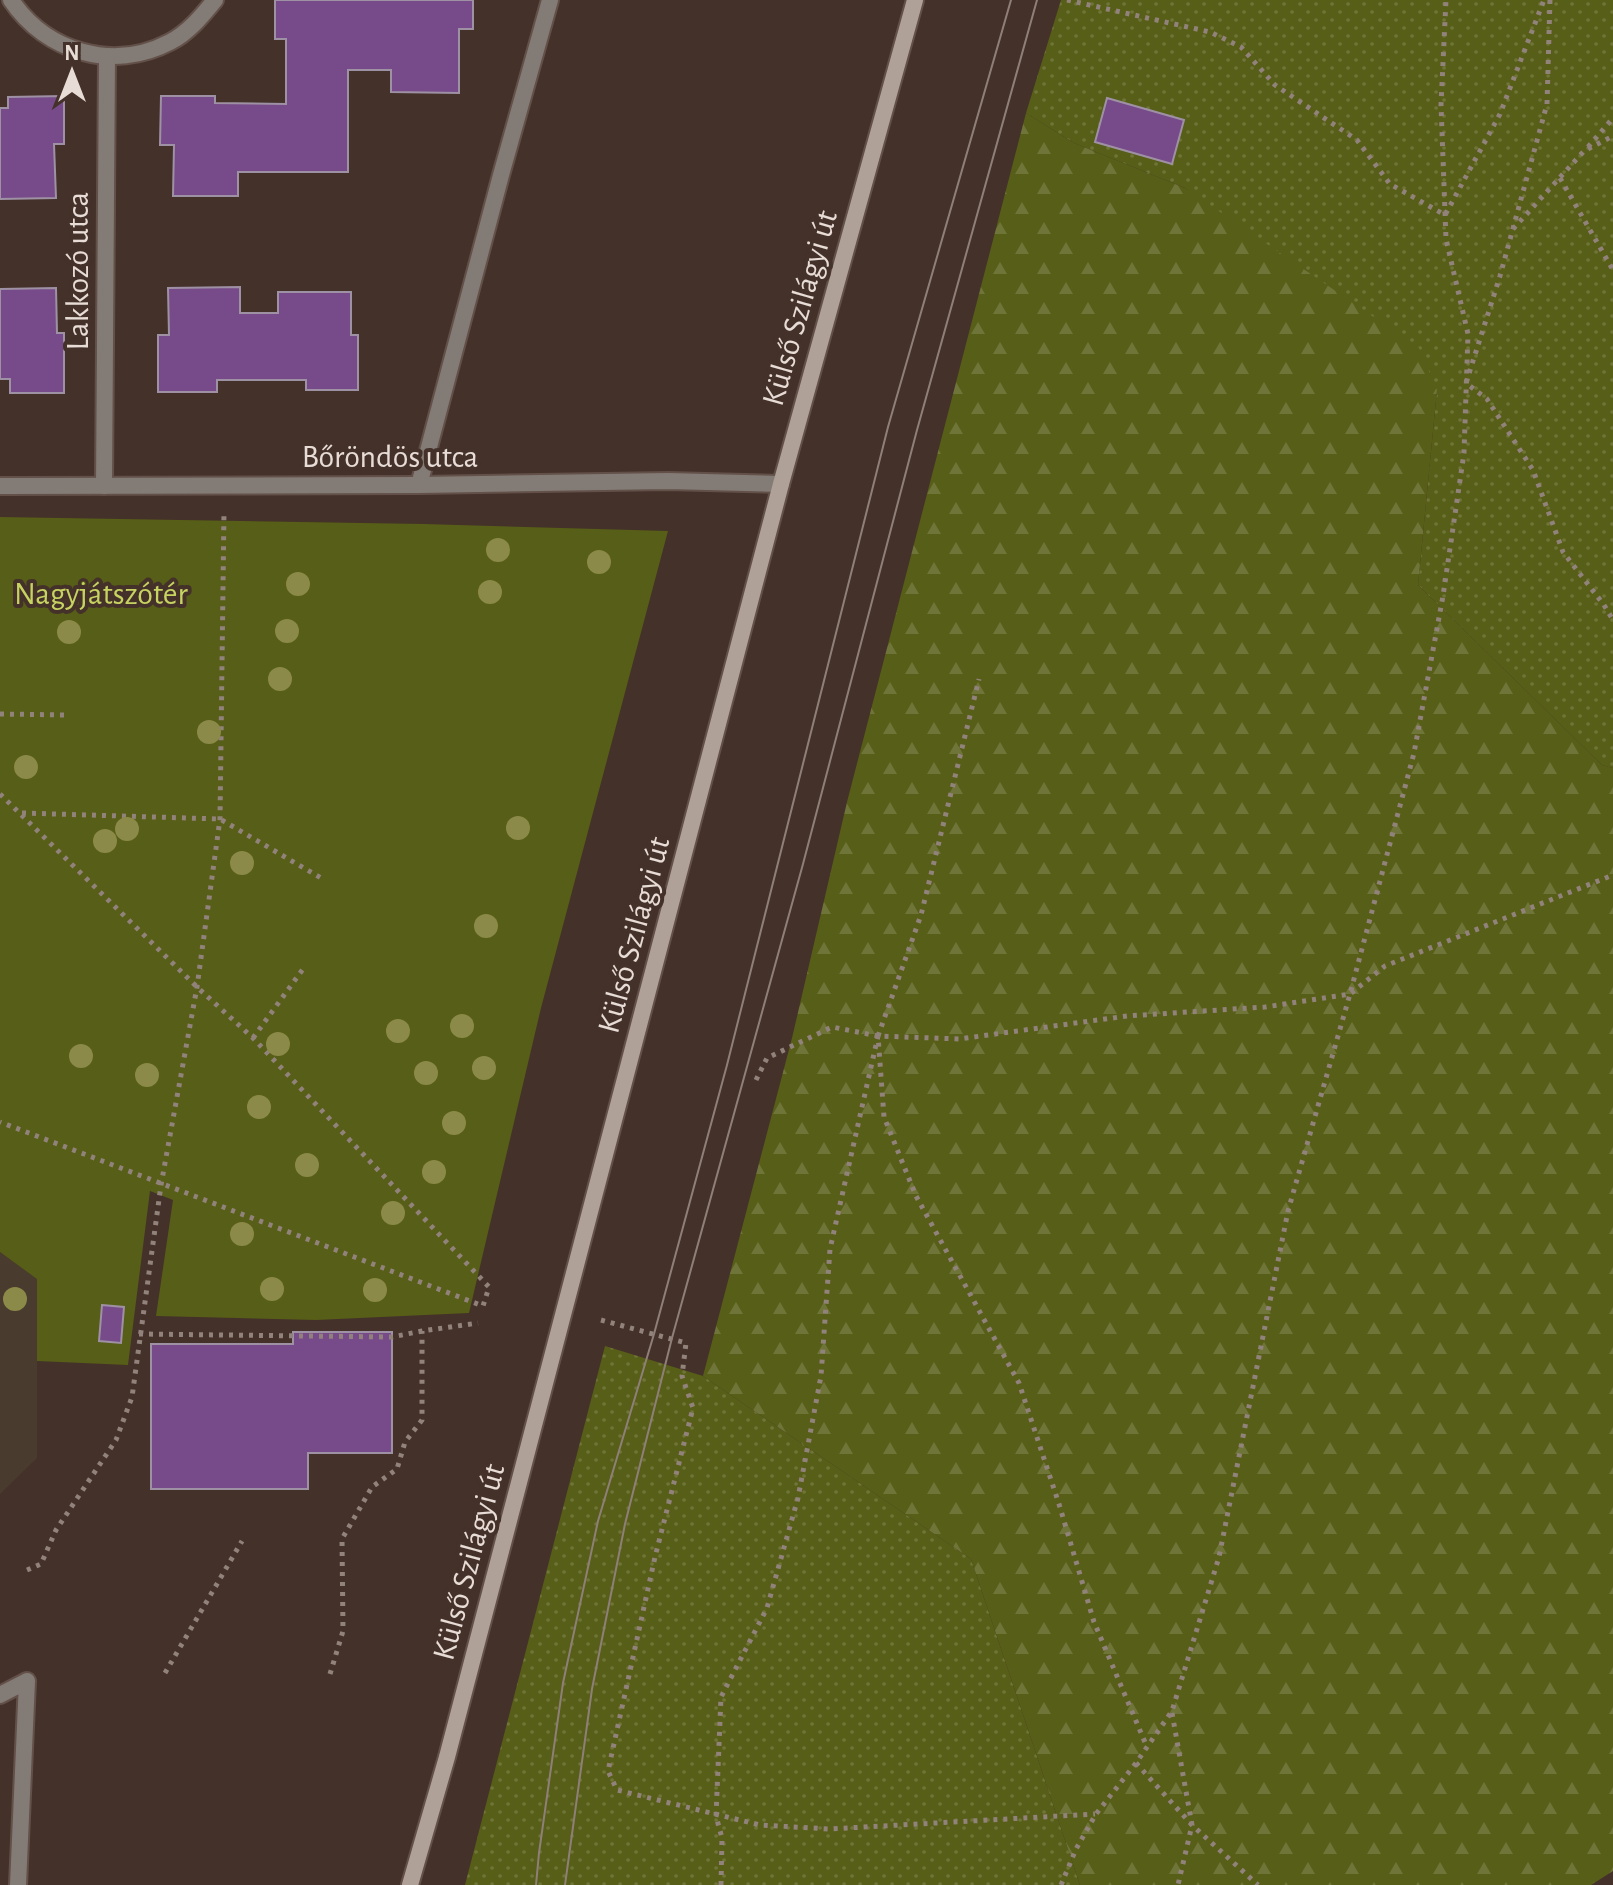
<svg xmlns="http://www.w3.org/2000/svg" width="1613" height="1885" viewBox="0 0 1613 1885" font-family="'Alegreya Sans',sans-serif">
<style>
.education{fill:#493b2d}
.grass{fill:url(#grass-dots)}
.forest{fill:url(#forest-firs)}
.green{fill:#575e17}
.building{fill:#774b89;stroke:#9e91a4;stroke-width:2}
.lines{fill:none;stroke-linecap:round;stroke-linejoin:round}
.lane-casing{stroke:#625049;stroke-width:20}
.street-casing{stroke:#625049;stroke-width:20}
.secondary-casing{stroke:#625049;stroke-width:20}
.path{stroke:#91827b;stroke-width:5;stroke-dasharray:4 6;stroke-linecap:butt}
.lane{stroke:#837b75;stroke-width:16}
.street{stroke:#837b75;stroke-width:16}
.secondary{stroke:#afa197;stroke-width:16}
.tram{stroke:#8f7f79;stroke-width:2}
.tree{fill:#8c8a48}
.labels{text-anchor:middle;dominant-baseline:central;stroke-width:8;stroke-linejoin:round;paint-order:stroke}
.street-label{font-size:32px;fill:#e8dcd7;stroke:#44312a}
.park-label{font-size:32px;fill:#c7d361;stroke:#44312a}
</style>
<defs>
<pattern id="grass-dots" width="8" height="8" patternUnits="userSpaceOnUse" patternTransform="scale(2)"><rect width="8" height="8" fill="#575e17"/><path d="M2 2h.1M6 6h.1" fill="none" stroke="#6f7438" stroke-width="1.8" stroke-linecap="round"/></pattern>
<pattern id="forest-firs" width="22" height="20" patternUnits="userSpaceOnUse" patternTransform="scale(2)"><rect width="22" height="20" fill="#575e17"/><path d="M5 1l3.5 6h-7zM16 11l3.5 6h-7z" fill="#6f7438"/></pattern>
</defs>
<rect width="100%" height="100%" fill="#44312a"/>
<path class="education" d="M0,1252L37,1278V1458L0,1494Z"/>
<g class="grass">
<path d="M1061,0H1613V768L1602,765L1418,585L1437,390L1185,188L1074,143L1026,113Z"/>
<path d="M605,1346L703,1376L971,1559L1080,1885H465Z"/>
</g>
<path class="forest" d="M1026,113L1074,143L1185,188L1419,348L1437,390L1418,585L1602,765L1613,768V1871L1591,1885H1080L971,1559L703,1376L792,1038L847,802Z"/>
<path class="green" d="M0,517L424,524L668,531L541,1008L469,1313L316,1320L156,1316L173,1200L150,1191L128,1365L37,1361V1279L0,1252Z"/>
<g class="building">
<path d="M275,0H473V29H459V93L391,92V70H348V172H238V196H173L174,145H160L161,96H215V103L286,104V39H275Z"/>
<path d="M64,96V144H54L56,198L0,199V108H8V97Z"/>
<path d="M1107,98L1184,120L1172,164L1095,142Z"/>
<path d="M240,287V313H278V292H351V335H358V390H306V380H217V392H158V335H169L168,288Z"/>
<path d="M56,288L57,333H64V393H10V379H0V289Z"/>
<path d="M102,1305L124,1307L121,1343L99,1341Z"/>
<path d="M293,1332H392V1453H308V1489H151V1344H293Z"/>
</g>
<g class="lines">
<defs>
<g id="lane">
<path d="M11,0C46,52 113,72 170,42C188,33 202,16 215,0"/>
<path d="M104,486L107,56"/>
</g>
<g id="street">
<path d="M419,485L501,175L550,0"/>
<path d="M0,486L419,485L668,481L781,484"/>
<path d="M0,1695L27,1681L18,1885"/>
</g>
<path id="secondary" d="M410,1885L447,1757L781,484L915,0"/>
</defs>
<use href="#lane" class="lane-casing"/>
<use href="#street" class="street-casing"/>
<use href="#secondary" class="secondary-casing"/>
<g class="path">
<path d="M1067,0L1210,32L1241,47L1275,85L1357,140L1390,184L1445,215L1500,114L1544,0"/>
<path d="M1550,0L1547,104L1500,276L1466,383L1487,399L1533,470L1563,552L1604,605L1613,620"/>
<path d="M1588,147L1613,118"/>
<path d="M1560,178L1613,270"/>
<path d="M1513,229L1584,151L1613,136"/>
<path d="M0,714L67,715"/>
<path d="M0,794L197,987L253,1038L489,1287L483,1306L0,1122"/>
<path d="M22,813L220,819L321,878"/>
<path d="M878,1036L921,915L979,679"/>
<path d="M253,1038L303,969"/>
<path d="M756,1080L767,1058L832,1027L878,1036L959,1039L1127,1016L1265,1007L1350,994L1385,966L1613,875"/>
<path d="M601,1320L686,1343L682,1376L693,1408L655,1557L608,1771L617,1790L760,1825L829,1829L1095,1814"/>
<path d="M139,1334L392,1337L422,1331L478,1323"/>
<path d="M27,1570L41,1564L56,1530L116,1440L132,1397L161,1185L197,987L220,819L224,511"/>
<path d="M165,1673L242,1541"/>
<path d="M330,1674L343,1631L342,1539L372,1487L397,1469L405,1442L422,1420V1331"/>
<path d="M1172,1713L1192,1825L1178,1885"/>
<path d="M1136,1763L1192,1825L1258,1885"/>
<path d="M721,1885L722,1838L716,1816L721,1697L767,1608L798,1498L821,1376L830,1249L878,1036L884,1117L916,1196L1019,1383L1059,1504L1094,1622L1147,1747"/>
<path d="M1061,1885L1076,1849L1096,1814L1136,1763L1172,1711L1219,1557L1288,1211L1350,994L1414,753L1443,596L1464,453L1468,334L1446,239L1441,105L1446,0"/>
</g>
<use href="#lane" class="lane"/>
<use href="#street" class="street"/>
<use href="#secondary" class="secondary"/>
<g class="tram">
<path d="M536,1885L539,1853L563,1683L598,1521L654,1334L727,1065L888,427L1011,0"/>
<path d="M565,1885L592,1689L625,1524L672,1338L803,864L917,430L1037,0"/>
</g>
</g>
<g class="tree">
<circle cx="498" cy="550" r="12"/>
<circle cx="599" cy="562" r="12"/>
<circle cx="298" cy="584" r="12"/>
<circle cx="490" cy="592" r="12"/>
<circle cx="287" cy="631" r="12"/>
<circle cx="69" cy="632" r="12"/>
<circle cx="280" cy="679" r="12"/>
<circle cx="209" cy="732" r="12"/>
<circle cx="26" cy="767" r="12"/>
<circle cx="518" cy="828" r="12"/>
<circle cx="127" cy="829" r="12"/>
<circle cx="105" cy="841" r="12"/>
<circle cx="242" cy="863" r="12"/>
<circle cx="486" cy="926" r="12"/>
<circle cx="462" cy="1026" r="12"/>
<circle cx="398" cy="1031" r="12"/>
<circle cx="278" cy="1044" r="12"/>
<circle cx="81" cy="1056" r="12"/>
<circle cx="484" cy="1068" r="12"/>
<circle cx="426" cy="1073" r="12"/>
<circle cx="147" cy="1075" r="12"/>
<circle cx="259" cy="1107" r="12"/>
<circle cx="454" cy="1123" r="12"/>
<circle cx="307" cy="1165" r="12"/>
<circle cx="434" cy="1172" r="12"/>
<circle cx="393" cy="1213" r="12"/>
<circle cx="242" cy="1234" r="12"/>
<circle cx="272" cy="1289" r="12"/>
<circle cx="375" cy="1290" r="12"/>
<circle cx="15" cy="1299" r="12"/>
</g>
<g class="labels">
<g class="street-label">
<text transform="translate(78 271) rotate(-90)">Lakkozó utca</text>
<text transform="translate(800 308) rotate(-74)">Külső Szilágyi út</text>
<text x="390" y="457">Bőröndös utca</text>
<text transform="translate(634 935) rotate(-75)">Külső Szilágyi út</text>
<text transform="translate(469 1562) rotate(-75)">Külső Szilágyi út</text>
</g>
<g class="park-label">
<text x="101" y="594">Nagyjátszótér</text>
</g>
</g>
<g transform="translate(72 72)" stroke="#44312a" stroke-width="6" paint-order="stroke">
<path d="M0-6L14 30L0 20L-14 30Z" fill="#e8dcd7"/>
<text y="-12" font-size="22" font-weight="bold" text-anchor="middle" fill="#e8dcd7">N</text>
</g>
</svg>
